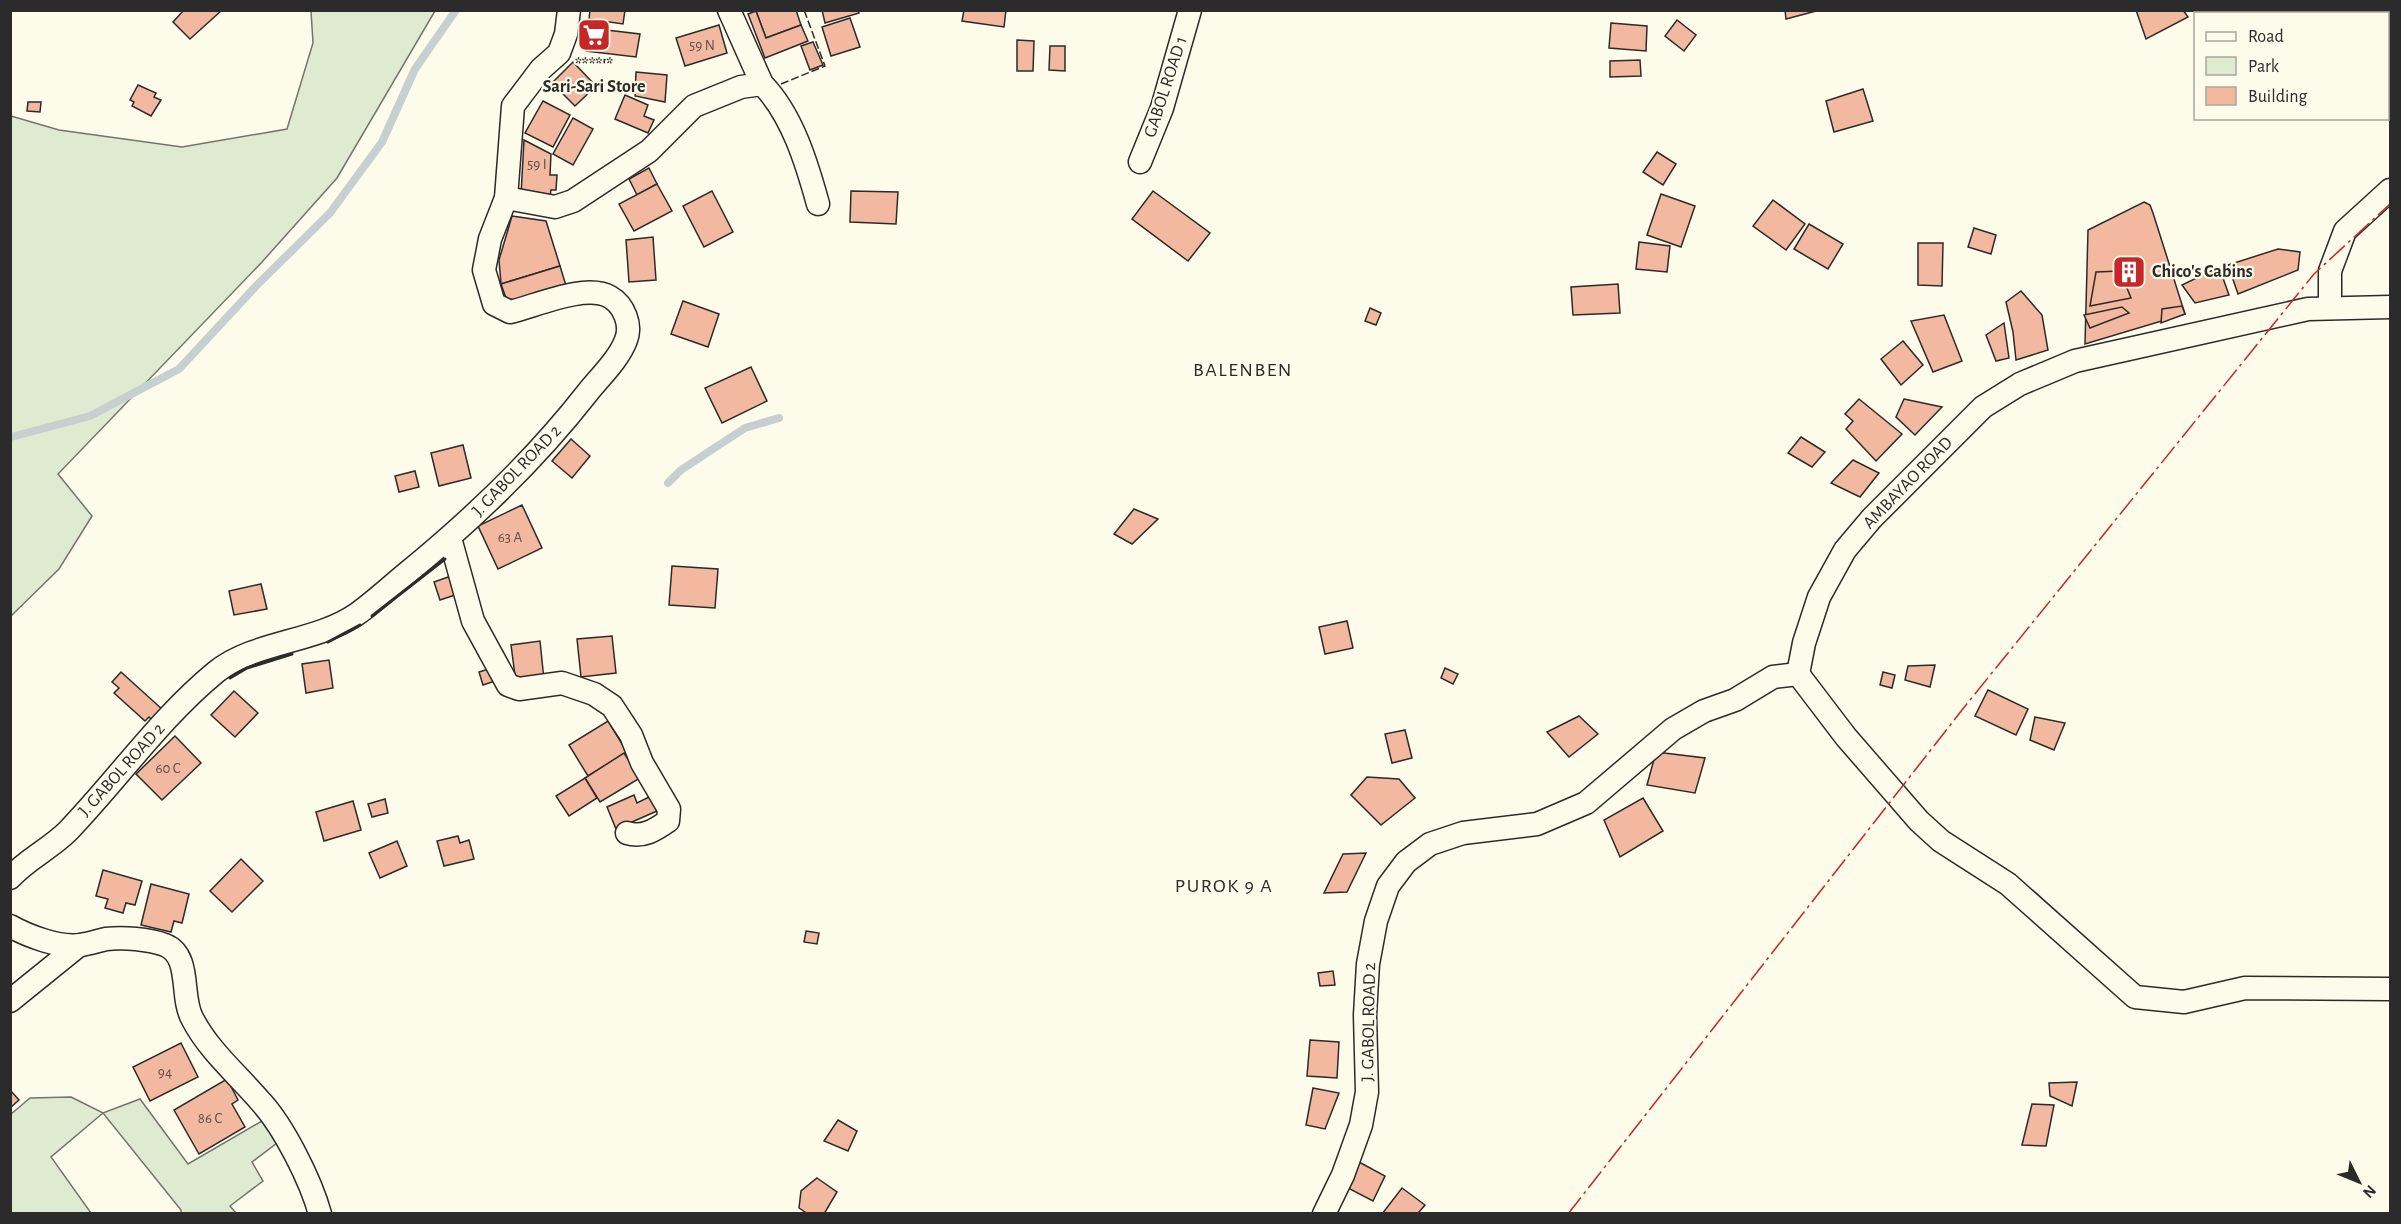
<svg xmlns="http://www.w3.org/2000/svg" width="2401" height="1224" viewBox="0 0 2401 1224" font-family="'Alegreya Sans',sans-serif">
<style>
.green{fill:#deebd1;stroke:#74746e;stroke-width:1.5}
.lines{fill:none;stroke-linecap:round;stroke-linejoin:round}
.stream{stroke:#c7d0d0;stroke-width:8}
.building{fill:#f2b8a0;stroke:#2b2b2b;stroke-width:1.5}
.street-casing{stroke:#2b2b2b;stroke-width:25}
.street{stroke:#fdfbea;stroke-width:22}
.fence{stroke:#2b2b2b;stroke-width:1.5;stroke-dasharray:8 3;stroke-linecap:butt}
.wall{stroke:#2b2b2b;stroke-width:3}
.power{stroke:#c62828;stroke-width:1.5;stroke-dasharray:21 4.5 3 4.5;stroke-linecap:butt}
.labels{text-anchor:middle;dominant-baseline:central;stroke-width:4.5;stroke-linejoin:round;paint-order:stroke}
.number-label{font-size:15px;fill:#5d4e48}
.poi-label{font-size:18px;font-weight:bold;fill:#2b2b2b;stroke:#fdfbea}
.street-label{font-size:18px;fill:#2b2b2b;stroke:#fdfbea}
.neighbourhood-label{font-size:20px;letter-spacing:1.5px;fill:#2b2b2b;stroke:#fdfbea}
</style>
<rect width="100%" height="100%" fill="#fdfbea"/>
<g class="green">
<path d="M311,11H435L337,178L262,262L58,474L92,516L59,569L11,616V116L59,130L182,147L287,129L313,43Z"/>
<path d="M71,1097L103,1113L140,1099L188,1164L262,1121L277,1143L252,1162L263,1181L230,1206L236,1213H181V1210L103,1113L51,1157L91,1213H11L10,1115L30,1098Z"/>
</g>
<g class="lines">
<g class="stream">
<path d="M11,437L90,416L179,369L257,285L330,213L382,142L415,69L456,10"/>
<path d="M668,483L681,470L745,428L779,418"/>
</g>
</g>
<g class="building">
<path d="M184,10H222L190,39L173,22Z"/>
<path d="M590,10H625L623,24L589,19Z"/>
<path d="M796,10L801,25L766,38L756,11Z"/>
<path d="M822,10H858L859,13L825,23Z"/>
<path d="M964,10H1006L1004,27L962,21Z"/>
<path d="M1785,10H1820L1786,19Z"/>
<path d="M2136,10H2183L2188,17L2146,39Z"/>
<path d="M756,11L766,38L801,25L808,41L765,58L748,14Z"/>
<path d="M850,18L860,47L831,56L822,27Z"/>
<path d="M1677,20L1696,35L1684,51L1665,36Z"/>
<path d="M1611,23L1647,26L1646,51L1609,48Z"/>
<path d="M719,25L727,53L685,66L676,38Z"/>
<path d="M589,28L640,34L636,57L586,51Z"/>
<path d="M1017,40L1034,41L1033,71H1017Z"/>
<path d="M813,42L823,65L810,70L801,46Z"/>
<path d="M1050,46H1065V71L1049,70Z"/>
<path d="M1640,60L1641,76L1610,77V61Z"/>
<path d="M573,62L596,86L575,106L552,83Z"/>
<path d="M636,72L667,75L665,102L635,96Z"/>
<path d="M138,85L156,93L154,97L161,100L151,116L132,106L134,102L130,100Z"/>
<path d="M1863,89L1873,121L1834,132L1826,101Z"/>
<path d="M625,95L648,105L644,116L654,120L648,133L615,119Z"/>
<path d="M543,101L570,115L553,147L525,133Z"/>
<path d="M28,102H41L40,112L27,111Z"/>
<path d="M573,118L593,129L573,165L553,154Z"/>
<path d="M524,140L551,154L550,175H557L556,190H551L550,196L521,195Z"/>
<path d="M1657,152L1676,164L1663,185L1643,172Z"/>
<path d="M649,168L657,184L637,195L629,179Z"/>
<path d="M657,184L672,211L634,231L619,204Z"/>
<path d="M712,191L733,232L704,247L683,206Z"/>
<path d="M851,191L898,192L896,224L850,222Z"/>
<path d="M1153,191L1210,233L1188,261L1132,219Z"/>
<path d="M1661,194L1695,206L1681,247L1647,235Z"/>
<path d="M1773,200L1805,224L1786,250L1753,226Z"/>
<path d="M2144,202L2150,205L2153,213L2185,314L2085,344L2088,230Z"/>
<path d="M512,216L546,221L560,266L501,284L499,260Z"/>
<path d="M1809,224L1843,244L1828,269L1794,249Z"/>
<path d="M1974,228L1996,235L1991,254L1968,247Z"/>
<path d="M653,237L656,280L629,282L626,240Z"/>
<path d="M1639,242L1670,246L1667,272L1636,269Z"/>
<path d="M1918,243H1943L1942,286L1918,285Z"/>
<path d="M2278,249L2300,252L2298,270L2238,294L2228,265Z"/>
<path d="M560,266L567,289L521,302L506,298L501,284Z"/>
<path d="M2219,267L2229,295L2195,303L2182,285Z"/>
<path d="M2120,271L2131,298L2090,306L2096,272Z"/>
<path d="M1618,284L1620,313L1573,315L1571,287Z"/>
<path d="M2021,291L2042,315L2048,350L2016,360L2013,332L2006,302Z"/>
<path d="M683,301L719,314L708,347L671,334Z"/>
<path d="M2182,306L2185,314L2161,323L2162,309Z"/>
<path d="M2122,307L2129,313L2090,328L2084,315Z"/>
<path d="M1370,308L1381,313L1376,325L1365,321Z"/>
<path d="M1944,315L1962,361L1933,372L1911,321Z"/>
<path d="M2004,323L2009,358L1996,361L1986,335Z"/>
<path d="M1903,341L1923,365L1901,385L1881,359Z"/>
<path d="M751,367L767,401L722,423L705,388Z"/>
<path d="M1859,399L1902,434L1876,461L1846,429L1853,421L1845,414Z"/>
<path d="M1904,399L1942,407L1915,435L1896,417Z"/>
<path d="M1801,437L1825,452L1812,467L1788,453Z"/>
<path d="M571,439L590,456L572,478L552,461Z"/>
<path d="M463,445L471,478L439,486L431,453Z"/>
<path d="M1853,460L1879,473L1860,497L1831,483Z"/>
<path d="M415,471L419,487L399,492L395,476Z"/>
<path d="M522,505L542,548L498,569L478,526Z"/>
<path d="M1134,509L1158,519L1132,544L1114,534Z"/>
<path d="M672,566L718,569L715,608L669,605Z"/>
<path d="M451,576L458,594L440,600L434,582Z"/>
<path d="M261,584L267,609L234,615L229,591Z"/>
<path d="M1347,621L1353,648L1325,654L1319,627Z"/>
<path d="M612,636L616,673L581,677L577,639Z"/>
<path d="M540,641L544,680L516,683L511,645Z"/>
<path d="M329,660L333,688L306,693L302,664Z"/>
<path d="M1935,665L1930,687L1905,680L1908,666Z"/>
<path d="M492,668L495,681L483,685L479,672Z"/>
<path d="M1445,668L1458,674L1453,684L1441,678Z"/>
<path d="M121,672L163,710L153,721L149,717L145,721L114,693L119,688L112,682Z"/>
<path d="M1883,672L1895,675L1892,688L1880,685Z"/>
<path d="M1988,690L2028,709L2016,735L1975,716Z"/>
<path d="M234,691L258,713L235,737L211,715Z"/>
<path d="M1579,716L1598,734L1569,757L1547,732Z"/>
<path d="M2035,717L2065,723L2054,750L2030,740Z"/>
<path d="M608,721L627,752L588,776L569,745Z"/>
<path d="M1405,730L1412,758L1392,763L1385,734Z"/>
<path d="M175,736L201,763L162,800L136,774Z"/>
<path d="M1656,752L1705,758L1695,793L1647,785Z"/>
<path d="M624,753L640,778L600,802L585,778Z"/>
<path d="M1367,777L1399,779L1415,798L1381,825L1351,795Z"/>
<path d="M585,778L597,798L569,816L556,796Z"/>
<path d="M634,795L637,803L651,796L657,811L616,829L607,807Z"/>
<path d="M1643,798L1663,831L1620,857L1604,820Z"/>
<path d="M385,799L388,813L372,817L368,804Z"/>
<path d="M353,801L361,830L324,841L316,812Z"/>
<path d="M458,836L460,843L469,840L474,859L444,866L437,841Z"/>
<path d="M397,841L407,866L380,878L369,853Z"/>
<path d="M1366,853L1347,892L1324,893L1343,854Z"/>
<path d="M241,859L263,881L232,912L210,891Z"/>
<path d="M103,870L142,881L135,905L126,903L123,913L105,908L108,899L96,896Z"/>
<path d="M151,884L189,894L182,923L174,921L171,932L141,925Z"/>
<path d="M806,931L819,933L817,944L804,942Z"/>
<path d="M1333,971L1335,985L1320,986L1318,973Z"/>
<path d="M1310,1040L1339,1042L1337,1078L1307,1076Z"/>
<path d="M181,1043L198,1077L150,1101L133,1067Z"/>
<path d="M227,1079L238,1100L232,1104L245,1127L199,1154L174,1110Z"/>
<path d="M2077,1082L2072,1106L2050,1096L2049,1083Z"/>
<path d="M1313,1088L1339,1093L1325,1129L1306,1125Z"/>
<path d="M10,1090L19,1100L10,1108Z"/>
<path d="M2032,1104L2054,1105L2046,1146L2022,1145Z"/>
<path d="M838,1120L857,1131L848,1151L824,1141Z"/>
<path d="M1359,1162L1385,1176L1373,1201L1346,1187Z"/>
<path d="M817,1178L837,1192L824,1214H808L799,1208L801,1191Z"/>
<path d="M1402,1188L1425,1205L1419,1212L1422,1214H1382Z"/>
</g>
<g class="lines">
<defs>
<g id="street">
<path d="M729,10L762,84"/>
<path d="M2310,14L2311,10"/>
<path d="M1140,162L1162,108L1190,10"/>
<path d="M506,198L555,207L573,201L649,151L694,106L741,87L762,84C792,114 807,164 818,204"/>
<path d="M2330,308V271L2345,231L2390,190"/>
<path d="M450,538L473,621L508,685L519,689L562,683L594,694L612,706L631,735L642,763L669,809L668,821C655,830 643,838 627,833"/>
<path d="M1798,674L1804,643L1819,597L1845,550L1872,518L1983,407L2020,384L2075,361L2308,309L2390,307"/>
<path d="M1798,674L1846,737L1919,821L1941,841L2008,884L2135,997L2184,1002L2245,988L2390,989"/>
<path d="M10,878C27,859 50,849 68,831C118,779 160,718 216,672C254,641 315,643 357,614C374,602 390,587 407,573C473,519 535,460 588,392C600,377 619,359 626,340C632,325 624,305 610,297C586,283 536,306 510,312L494,304L484,270L490,239L506,198L513,106L541,69L559,53L566,34L569,10"/>
<path d="M10,926C28,936 59,948 80,945C89,944 97,941 106,939C124,937 148,939 165,945C192,956 180,996 192,1018C208,1050 238,1075 261,1102C284,1127 311,1181 320,1214"/>
<path d="M10,1001L78,946"/>
<path d="M1324,1214L1343,1175L1361,1125L1367,1092L1365,1015L1368,964L1376,921L1388,886L1406,862L1430,844L1463,833L1537,824L1586,803L1673,729L1704,711L1735,700L1773,677L1798,674"/>
</g>
</defs>
<use href="#street" class="street-casing"/>
<use href="#street" class="street"/>
<path class="fence" d="M781,84L825,66L804,10"/>
<g class="wall">
<path d="M372,616L445,559"/>
<path d="M328,642L360,625"/>
<path d="M230,678L247,668L292,654"/>
</g>
<path class="power" d="M1568,1214L1962,710L2314,274L2390,204"/>
</g>
<defs>
<symbol id="supermarket-square" viewBox="-11 -11 22 22"><rect x="-9" y="-9" width="18" height="18" rx="4" fill="#c62828" stroke="#fdfbea"/><path d="M-6-5.5h2.5l.6 2H6L4.5 2H-2.5L-4.4-4H-6ZM-1.5 3.2a1.3 1.3 0 1 0 .1 0ZM3 3.2a1.3 1.3 0 1 0 .1 0Z" fill="#fff"/></symbol>
<symbol id="building-square" viewBox="-11 -11 22 22"><rect x="-9" y="-9" width="18" height="18" rx="4" fill="#c62828" stroke="#fdfbea"/><path d="M-4-6H4V6H1V3H-1V6H-4ZM-2.5-4.3h1.7v1.8h-1.7ZM.8-4.3h1.7v1.8H.8ZM-2.5-1h1.7V.8h-1.7ZM.8-1h1.7V.8H.8Z" fill="#fff"/></symbol>
</defs>
<g fill-rule="evenodd">
<use href="#supermarket-square" x="575" y="16" width="38" height="38"/>
<use href="#building-square" x="2110" y="253" width="38" height="38"/>
</g>
<g class="labels">
<g class="number-label">
<text x="702" y="45">59 N</text>
<text x="537" y="164">59 I</text>
<text x="510" y="537">63 A</text>
<text x="168" y="768">60 C</text>
<text x="165" y="1072">94</text>
<text x="210" y="1118">86 C</text>
</g>
<g class="poi-label">
<text x="594" y="66">****'*<tspan x="594" dy="21">Sari-Sari Store</tspan></text>
<text x="2152" y="272" text-anchor="start">Chico's Cabins</text>
</g>
<g class="street-label">
<text transform="translate(1166 87) rotate(-72)">GABOL ROAD 1</text>
<text transform="translate(517 471) rotate(-46)">J. GABOL ROAD 2</text>
<text transform="translate(1908 483) rotate(-46)">AMBAYAO ROAD</text>
<text transform="translate(122 770) rotate(-48)">J. GABOL ROAD 2</text>
<text transform="translate(1369 1022) rotate(-89)">J. GABOL ROAD 2</text>
</g>
<g class="neighbourhood-label">
<text x="1243" y="370">BALENBEN</text>
<text x="1224" y="886">PUROK 9 A</text>
</g>
</g>
<rect width="2401" height="1224" fill="none" stroke="#2b2b2b" stroke-width="24"/>
<rect x="2194" y="12" width="195" height="108" fill="#fdfbea" stroke="#a9a89e" stroke-width="1.5"/>
<rect x="2206" y="32" width="30" height="9" fill="#fdfbea" stroke="#a9a89e" stroke-width="1.5"/>
<text x="2248" y="42" font-size="18" fill="#2b2b2b">Road</text>
<rect x="2206" y="57" width="30" height="18" fill="#deebd1" stroke="#a9a89e" stroke-width="1.5"/>
<text x="2248" y="72" font-size="18" fill="#2b2b2b">Park</text>
<rect x="2206" y="87" width="30" height="18" fill="#f2b8a0" stroke="#a9a89e" stroke-width="1.5"/>
<text x="2248" y="102" font-size="18" fill="#2b2b2b">Building</text>
<g transform="translate(2359 1182) rotate(133)" stroke="#fdfbea" stroke-width="4.5" paint-order="stroke">
<path d="M0-4.5L10 22L0 15L-10 22Z" fill="#2b2b2b"/>
<text y="-9" font-size="16" font-weight="bold" text-anchor="middle" fill="#2b2b2b">N</text>
</g>
</svg>
